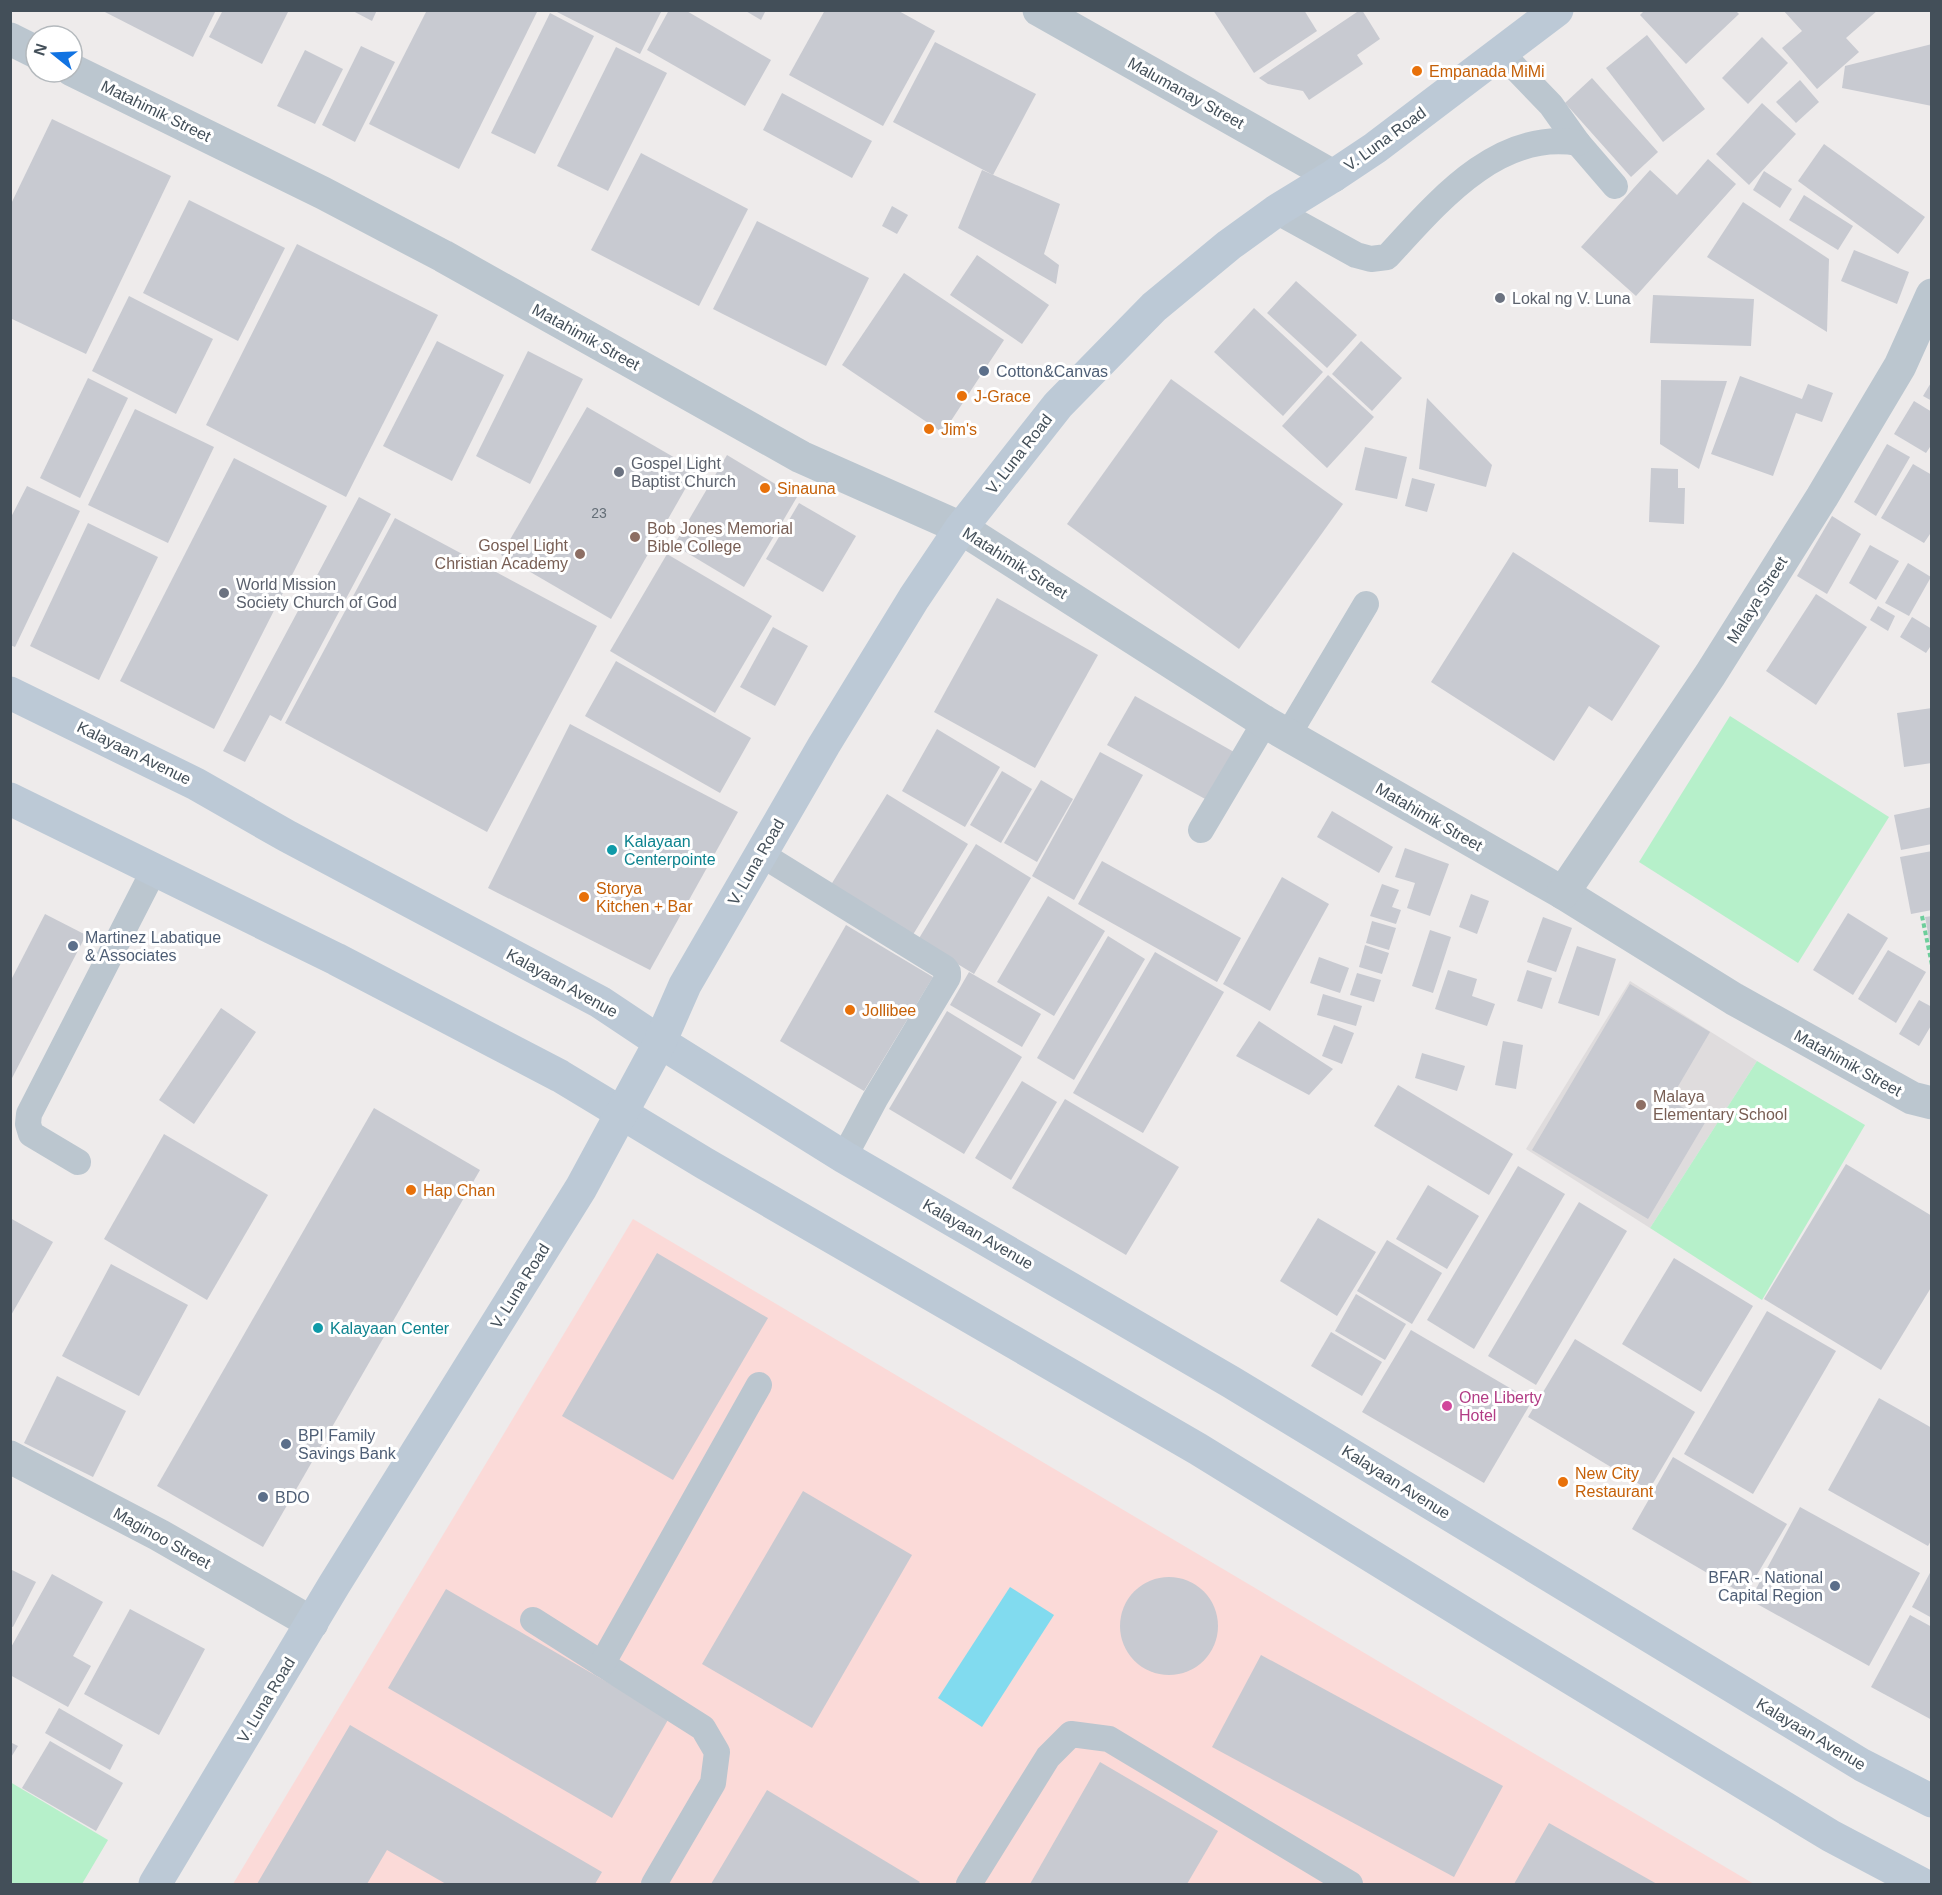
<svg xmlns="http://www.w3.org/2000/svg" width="1942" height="1895" viewBox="0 0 1942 1895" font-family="Arial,sans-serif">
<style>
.education{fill:#dfdcdd}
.medical{fill:#fbdad8}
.green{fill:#b6f0ca}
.water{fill:#81dbef}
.building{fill:#c8cad1}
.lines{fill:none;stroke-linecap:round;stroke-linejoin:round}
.path{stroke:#6dce9b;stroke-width:4;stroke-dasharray:4.5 3;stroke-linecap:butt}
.lane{stroke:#bbc6cf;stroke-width:26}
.street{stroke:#bbc6cf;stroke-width:33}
.secondary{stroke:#bcc9d6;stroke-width:33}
.food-dot{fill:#e8710a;stroke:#fff;stroke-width:2}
.worship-dot{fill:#6b7280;stroke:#fff;stroke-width:2}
.service-dot{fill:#5c6f8a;stroke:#fff;stroke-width:2}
.education-dot{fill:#8d6e63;stroke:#fff;stroke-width:2}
.culture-dot{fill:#0f9aa8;stroke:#fff;stroke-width:2}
.hotel-dot{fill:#d1479c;stroke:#fff;stroke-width:2}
.labels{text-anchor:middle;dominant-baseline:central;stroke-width:6;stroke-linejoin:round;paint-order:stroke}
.number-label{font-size:14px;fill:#646e77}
.food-label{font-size:16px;fill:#c56008;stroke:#fff;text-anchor:start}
.street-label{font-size:16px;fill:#434f59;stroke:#fff}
.worship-label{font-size:16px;fill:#5b616d;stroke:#fff;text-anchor:start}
.service-label{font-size:16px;fill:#4e5e75;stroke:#fff;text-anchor:start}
.education-label{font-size:16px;fill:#785e54;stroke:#fff;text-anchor:start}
.culture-label{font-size:16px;fill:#0d838f;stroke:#fff;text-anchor:start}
.hotel-label{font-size:16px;fill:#b23c85;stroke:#fff;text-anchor:start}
</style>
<rect width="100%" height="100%" fill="#eeebeb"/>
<path class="education" d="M1630,981L1757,1061L1650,1228L1526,1149Z"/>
<path class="medical" d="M633,1219L1754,1884H233Z"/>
<g class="green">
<path d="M1730,716L1889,817L1798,963L1639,862Z"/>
<path d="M1757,1061L1865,1125L1762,1300L1650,1228Z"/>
<path d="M10,1782L108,1840L82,1884H11Z"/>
</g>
<path class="water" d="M1010,1587L1054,1615L982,1727L938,1698Z"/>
<g class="building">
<path d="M101,10H216L193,57Z"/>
<path d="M223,10H289L262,64L209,37Z"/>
<path d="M351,10H377L372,21Z"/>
<path d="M427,10H538L459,169L369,124Z"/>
<path d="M553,10H662L640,54Z"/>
<path d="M669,10H685L771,60L745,106L647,50Z"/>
<path d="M744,10H766L761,20Z"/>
<path d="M825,10H897L935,31L883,126L789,75Z"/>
<path d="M1213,10H1304L1317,31L1254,73Z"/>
<path d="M1360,10H1362L1380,39L1357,55L1363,64L1309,100L1303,91L1268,84L1259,78Z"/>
<path d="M1645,10H1735L1739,14L1686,64L1640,15Z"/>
<path d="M1783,10H1878L1846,38L1859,52L1817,89L1782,48L1802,31Z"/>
<path d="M550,13L594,36L535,154L491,133Z"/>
<path d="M1647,35L1705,109L1663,142L1606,68Z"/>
<path d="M1762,37L1788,63L1748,104L1722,78Z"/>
<path d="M935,42L1036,94L993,175L893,122Z"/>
<path d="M1932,44V106L1842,88L1845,66Z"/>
<path d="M361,46L395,62L355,142L322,125Z"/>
<path d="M616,47L667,73L608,191L557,166Z"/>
<path d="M305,50L343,69L315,124L277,106Z"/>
<path d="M1592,78L1658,152L1631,177L1565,103Z"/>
<path d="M1800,80L1819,102L1796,123L1776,102Z"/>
<path d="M782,93L872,141L852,178L763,130Z"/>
<path d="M1762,103L1796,134L1749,185L1716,154Z"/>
<path d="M52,119L171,176L86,354L10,318V206Z"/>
<path d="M1824,144L1925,217L1898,254L1798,181Z"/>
<path d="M641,153L748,209L699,306L591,250Z"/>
<path d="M1708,159L1736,184L1636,296L1581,247L1650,170L1677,195Z"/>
<path d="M982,170L1060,204L1044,254L1059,265L1056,284L958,228Z"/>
<path d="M1764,171L1792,189L1780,208L1753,190Z"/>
<path d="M1804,195L1853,226L1838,250L1789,220Z"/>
<path d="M189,200L285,248L238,341L143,293Z"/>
<path d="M1743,202L1829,259L1827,332L1707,257Z"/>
<path d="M892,206L908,215L897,234L882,226Z"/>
<path d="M757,221L869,278L826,366L713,309Z"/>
<path d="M297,244L438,315L346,497L206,425Z"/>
<path d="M1854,250L1909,272L1897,304L1841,281Z"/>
<path d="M977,255L1049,305L1022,344L950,295Z"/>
<path d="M904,273L1004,340L943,433L842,365Z"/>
<path d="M1296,281L1357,335L1327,368L1267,313Z"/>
<path d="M1653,295L1754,299L1751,346L1650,343Z"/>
<path d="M129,296L213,339L176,414L92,371Z"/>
<path d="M1254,308L1323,372L1283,416L1214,352Z"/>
<path d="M437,341L504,375L452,481L383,446Z"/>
<path d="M1361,341L1402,378L1372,411L1332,374Z"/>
<path d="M528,351L583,379L530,484L476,456Z"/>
<path d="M1328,375L1374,417L1327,468L1282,426Z"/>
<path d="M1740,376L1802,399L1808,384L1833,393L1822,422L1796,413L1773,476L1711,454Z"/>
<path d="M88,378L128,398L80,498L40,478Z"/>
<path d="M1171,379L1343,504L1239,649L1067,524Z"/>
<path d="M1661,380L1727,381L1699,469L1660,444Z"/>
<path d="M1932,381V401L1923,396Z"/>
<path d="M1427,398L1492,465L1486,487L1419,469Z"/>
<path d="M1914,401L1932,412V444L1926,453L1894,434Z"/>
<path d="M587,407L696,470L611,619L501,555Z"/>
<path d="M135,409L214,447L168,543L88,505Z"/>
<path d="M1887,444L1910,457L1876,516L1854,502Z"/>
<path d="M1365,447L1407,457L1397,499L1355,490Z"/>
<path d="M727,455L797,497L744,587L674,545Z"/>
<path d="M234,458L327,506L214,729L120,681Z"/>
<path d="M1913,464L1932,475V531L1924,543L1881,518Z"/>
<path d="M1651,468L1678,469V488H1685L1684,524L1649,522Z"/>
<path d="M1412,478L1435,484L1427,512L1405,506Z"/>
<path d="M27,486L80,511L15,647L10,645V519Z"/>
<path d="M359,497L391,514L281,721L270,715L245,762L223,751Z"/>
<path d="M799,503L856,536L823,592L766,559Z"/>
<path d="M1832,516L1861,534L1827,594L1797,576Z"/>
<path d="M395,518L597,626L487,832L285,723Z"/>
<path d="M88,523L158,557L99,680L30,646Z"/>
<path d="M1870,545L1899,561L1876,600L1849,583Z"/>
<path d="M1513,552L1660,646L1612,721L1589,706L1554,761L1431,682Z"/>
<path d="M667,554L772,616L715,713L610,651Z"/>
<path d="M1908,563L1931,577L1909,616L1885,603Z"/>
<path d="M1816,594L1867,627L1816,705L1766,671Z"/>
<path d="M997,598L1098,655L1035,768L934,712Z"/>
<path d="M1878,606L1895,616L1888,631L1870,620Z"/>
<path d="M1912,617L1932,629V644L1926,653L1900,637Z"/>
<path d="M773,627L808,646L775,706L740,687Z"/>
<path d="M616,661L751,738L720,793L585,716Z"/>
<path d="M1135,696L1234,752L1207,800L1107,745Z"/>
<path d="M1932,708V763L1904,767L1897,713Z"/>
<path d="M570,724L738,812L650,970L488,888Z"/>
<path d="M937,729L1000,767L965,827L902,791Z"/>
<path d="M1100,752L1143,775L1074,900L1032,876Z"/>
<path d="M1002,771L1032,789L1001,843L970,825Z"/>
<path d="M1041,780L1073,799L1037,862L1004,843Z"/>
<path d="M887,794L968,844L911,938L829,888Z"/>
<path d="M1932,807V844L1901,850L1894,815Z"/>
<path d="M1332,811L1393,847L1379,873L1317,837Z"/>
<path d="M976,844L1031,878L974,974L918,940Z"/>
<path d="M1405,848L1449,864L1430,916L1407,908L1415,883L1395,877Z"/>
<path d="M1932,851V910L1911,914L1900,857Z"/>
<path d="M1102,861L1241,938L1217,982L1078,904Z"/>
<path d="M1282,877L1329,904L1270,1011L1223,984Z"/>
<path d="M1382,884L1399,890L1392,907L1401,910L1396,924L1370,916Z"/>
<path d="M1471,894L1489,901L1477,934L1459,927Z"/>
<path d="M1048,896L1105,931L1054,1016L997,982Z"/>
<path d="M1848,913L1888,938L1853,995L1813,970Z"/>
<path d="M45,914L86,935L10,1082V982Z"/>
<path d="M1932,916V944H1930L1925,917Z"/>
<path d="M1543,917L1572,928L1556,972L1527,962Z"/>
<path d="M1372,921L1396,928L1389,950L1366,943Z"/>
<path d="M846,925L933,977L864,1091L780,1041Z"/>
<path d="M1430,930L1451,937L1433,993L1412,986Z"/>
<path d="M1108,936L1145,959L1074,1080L1037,1058Z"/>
<path d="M1365,945L1389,953L1382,974L1359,967Z"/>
<path d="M1577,946L1616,959L1599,1016L1558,1003Z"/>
<path d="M1888,950L1926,972L1896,1023L1858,999Z"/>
<path d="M1155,952L1224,992L1143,1133L1073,1093Z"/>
<path d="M1319,957L1349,968L1340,993L1310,983Z"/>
<path d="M1448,970L1477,979L1472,996L1495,1004L1487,1026L1435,1009Z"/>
<path d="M1527,970L1552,978L1542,1009L1517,1001Z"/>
<path d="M969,972L1041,1014L1022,1047L950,1005Z"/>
<path d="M1357,973L1381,980L1374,1002L1350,995Z"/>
<path d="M1630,984L1710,1032L1670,1100L1706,1121L1648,1219L1532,1150Z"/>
<path d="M1323,994L1362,1006L1356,1026L1317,1015Z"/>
<path d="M1919,1000L1932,1007V1024L1919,1046L1899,1034Z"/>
<path d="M221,1008L256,1032L194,1124L159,1100Z"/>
<path d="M947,1011L1022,1057L964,1154L889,1109Z"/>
<path d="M1259,1021L1333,1069L1309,1095L1236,1056Z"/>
<path d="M1334,1025L1354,1033L1342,1064L1322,1056Z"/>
<path d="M1503,1041L1523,1045L1516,1089L1495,1085Z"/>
<path d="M1422,1053L1465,1066L1457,1091L1415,1078Z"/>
<path d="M1022,1081L1057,1102L1011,1180L975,1158Z"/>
<path d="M1398,1085L1513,1154L1489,1195L1374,1126Z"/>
<path d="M1065,1099L1179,1167L1126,1255L1012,1188Z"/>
<path d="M374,1108L480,1170L263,1547L157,1486Z"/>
<path d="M164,1134L268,1195L207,1300L104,1239Z"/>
<path d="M1846,1164L1932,1216V1286L1881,1370L1764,1299Z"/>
<path d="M1518,1166L1565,1194L1474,1349L1427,1320Z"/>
<path d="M1428,1185L1479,1216L1447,1269L1396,1239Z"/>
<path d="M1579,1202L1627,1231L1536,1385L1488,1356Z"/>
<path d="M10,1218L53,1242L10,1317Z"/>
<path d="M1318,1218L1376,1252L1337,1316L1280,1281Z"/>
<path d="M1387,1240L1442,1273L1412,1324L1357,1291Z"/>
<path d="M657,1253L768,1318L673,1480L562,1416Z"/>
<path d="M1674,1258L1753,1306L1701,1392L1622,1344Z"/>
<path d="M111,1264L188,1305L139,1396L62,1356Z"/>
<path d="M1356,1294L1406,1324L1385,1360L1335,1331Z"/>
<path d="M1767,1311L1836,1351L1753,1494L1684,1454Z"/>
<path d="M1411,1330L1532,1401L1484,1483L1362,1412Z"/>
<path d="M1331,1332L1382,1362L1362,1396L1311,1366Z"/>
<path d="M1575,1339L1695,1412L1649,1490L1528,1417Z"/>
<path d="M57,1376L126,1411L93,1477L24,1443Z"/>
<path d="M1879,1398L1932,1428V1539L1928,1546L1828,1490Z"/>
<path d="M1673,1457L1787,1524L1745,1595L1632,1529Z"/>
<path d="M803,1491L912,1555L812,1728L702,1664Z"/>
<path d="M1800,1507L1920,1573L1869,1666L1750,1600Z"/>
<path d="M10,1569L36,1582L13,1627L10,1626Z"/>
<path d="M1932,1569V1618L1912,1607Z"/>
<path d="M52,1574L103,1602L73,1656L91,1666L68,1707L10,1675V1649Z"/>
<circle cx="1169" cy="1626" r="49"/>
<path d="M446,1589L669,1718L612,1818L388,1688Z"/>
<path d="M130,1609L205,1649L159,1735L84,1694Z"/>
<path d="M1910,1615L1932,1627V1720L1871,1687Z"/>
<path d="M1261,1655L1503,1786L1454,1877L1212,1747Z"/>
<path d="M59,1708L123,1745L110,1770L45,1733Z"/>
<path d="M350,1725L602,1872L595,1884H446L387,1850L367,1884H257Z"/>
<path d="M50,1741L123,1783L96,1831L22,1788Z"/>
<path d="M10,1742L18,1746L10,1759Z"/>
<path d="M1100,1762L1218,1831L1187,1884H1030Z"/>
<path d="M767,1790L920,1882L918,1884H711Z"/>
<path d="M1549,1823L1657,1884H1514Z"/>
</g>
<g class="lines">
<path class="path" d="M1922,916L1932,965"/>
<g class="lane">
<path d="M1501,53L1551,105L1578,143L1615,186"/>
<path d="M1276,211L1356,255L1371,259L1387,257C1436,204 1497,129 1578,143"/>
<path d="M1288,735L1366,604"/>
<path d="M1201,830L1265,722"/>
<path d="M761,854L945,968L948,972V977L875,1099L844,1157"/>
<path d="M78,1162L31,1134L28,1124L29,1114L154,870"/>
<path d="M533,1620L703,1728L717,1752L713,1783L654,1884"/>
<path d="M602,1664L759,1385"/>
<path d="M969,1884L1048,1757L1071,1734L1109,1739L1350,1884"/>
</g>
<g class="street">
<path d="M1039,10L1333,176"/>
<path d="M10,39L36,52"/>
<path d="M72,70L323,193L443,256L801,457L961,528L1265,722L1563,893L1734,999L1912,1098L1932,1103"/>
<path d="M1563,893L1710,675L1822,497L1900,366L1932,295"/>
<path d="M10,1457L159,1535L312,1623"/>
</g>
<g class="secondary">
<path d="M10,693L196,784L287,836L600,1002L660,1042L844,1157L1231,1382L1862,1765L1932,1801"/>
<path d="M10,799L336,959L560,1076L704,1163L1198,1449L1498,1634L1831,1836L1922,1884"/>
<path d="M155,1884L334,1585L581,1188L660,1042L685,985L824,745L914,598L961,528L1058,405L1154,307L1229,245L1276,211L1333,176L1375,148L1557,10"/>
</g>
</g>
<g class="food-dot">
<circle cx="1417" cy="71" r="6"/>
<circle cx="962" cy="396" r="6"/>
<circle cx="929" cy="429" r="6"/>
<circle cx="765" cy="488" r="6"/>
<circle cx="584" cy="897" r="6"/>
<circle cx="850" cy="1010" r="6"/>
<circle cx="411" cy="1190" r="6"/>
<circle cx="1563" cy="1482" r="6"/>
</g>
<g class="worship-dot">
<circle cx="1500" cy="298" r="6"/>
<circle cx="619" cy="472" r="6"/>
<circle cx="224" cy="593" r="6"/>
</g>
<g class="service-dot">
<circle cx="984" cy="371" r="6"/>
<circle cx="73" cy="946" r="6"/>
<circle cx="286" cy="1444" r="6"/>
<circle cx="263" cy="1497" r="6"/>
<circle cx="1835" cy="1586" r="6"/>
</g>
<g class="education-dot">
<circle cx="635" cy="537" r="6"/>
<circle cx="580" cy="554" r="6"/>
<circle cx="1641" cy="1105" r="6"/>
</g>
<g class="culture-dot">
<circle cx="612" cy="850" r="6"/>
<circle cx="318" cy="1328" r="6"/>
</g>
<circle class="hotel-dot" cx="1447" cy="1406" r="6"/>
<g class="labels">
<g class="number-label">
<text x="599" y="513">23</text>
</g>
<g class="food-label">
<text x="1429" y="71">Empanada MiMi</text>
<text x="974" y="396">J-Grace</text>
<text x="941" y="429">Jim's</text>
<text x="777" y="488">Sinauna</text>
<text x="596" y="888">Storya<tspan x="596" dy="18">Kitchen + Bar</tspan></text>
<text x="862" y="1010">Jollibee</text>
<text x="423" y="1190">Hap Chan</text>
<text x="1575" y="1473">New City<tspan x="1575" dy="18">Restaurant</tspan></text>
</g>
<g class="street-label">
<text transform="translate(1186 93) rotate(29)">Malumanay Street</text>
<text transform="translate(156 111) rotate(26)">Matahimik Street</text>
<text transform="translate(1385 139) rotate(-36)">V. Luna Road</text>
<text transform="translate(586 337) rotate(29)">Matahimik Street</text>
<text transform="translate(1019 454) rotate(-52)">V. Luna Road</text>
<text transform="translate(1015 563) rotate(32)">Matahimik Street</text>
<text transform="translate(1757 600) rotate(-58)">Malaya Street</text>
<text transform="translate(134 753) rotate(26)">Kalayaan Avenue</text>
<text transform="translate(1429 817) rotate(30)">Matahimik Street</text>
<text transform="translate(756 862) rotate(-60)">V. Luna Road</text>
<text transform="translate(562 983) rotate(29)">Kalayaan Avenue</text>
<text transform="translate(1848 1063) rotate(29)">Matahimik Street</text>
<text transform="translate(978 1234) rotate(30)">Kalayaan Avenue</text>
<text transform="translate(520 1286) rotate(-58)">V. Luna Road</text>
<text transform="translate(1396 1482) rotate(32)">Kalayaan Avenue</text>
<text transform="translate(162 1538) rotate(29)">Maginoo Street</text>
<text transform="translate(266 1700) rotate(-59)">V. Luna Road</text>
<text transform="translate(1811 1734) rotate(31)">Kalayaan Avenue</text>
</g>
<g class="worship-label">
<text x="1512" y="298">Lokal ng V. Luna</text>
<text x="631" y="463">Gospel Light<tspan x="631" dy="18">Baptist Church</tspan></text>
<text x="236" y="584">World Mission<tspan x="236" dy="18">Society Church of God</tspan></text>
</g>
<g class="service-label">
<text x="996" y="371">Cotton&amp;Canvas</text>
<text x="85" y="937">Martinez Labatique<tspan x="85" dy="18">&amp; Associates</tspan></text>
<text x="298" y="1435">BPI Family<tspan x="298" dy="18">Savings Bank</tspan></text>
<text x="275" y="1497">BDO</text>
<text x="1823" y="1577" text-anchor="end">BFAR - National<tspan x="1823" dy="18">Capital Region</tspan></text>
</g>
<g class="education-label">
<text x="647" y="528">Bob Jones Memorial<tspan x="647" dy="18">Bible College</tspan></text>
<text x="568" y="545" text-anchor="end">Gospel Light<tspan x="568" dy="18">Christian Academy</tspan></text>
<text x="1653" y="1096">Malaya<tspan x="1653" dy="18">Elementary School</tspan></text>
</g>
<g class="culture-label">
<text x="624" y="841">Kalayaan<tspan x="624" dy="18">Centerpointe</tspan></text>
<text x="330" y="1328">Kalayaan Center</text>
</g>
<g class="hotel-label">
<text x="1459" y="1397">One Liberty<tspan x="1459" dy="18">Hotel</tspan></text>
</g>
</g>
<rect width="1942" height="1895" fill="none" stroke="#434f59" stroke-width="24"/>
<g transform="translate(54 54) rotate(288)"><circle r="28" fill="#ffffff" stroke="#b4b9bd" stroke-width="1.5"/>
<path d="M0-4.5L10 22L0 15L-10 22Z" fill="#1173e2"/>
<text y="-9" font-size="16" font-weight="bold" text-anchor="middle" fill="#434f59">N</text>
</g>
</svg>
